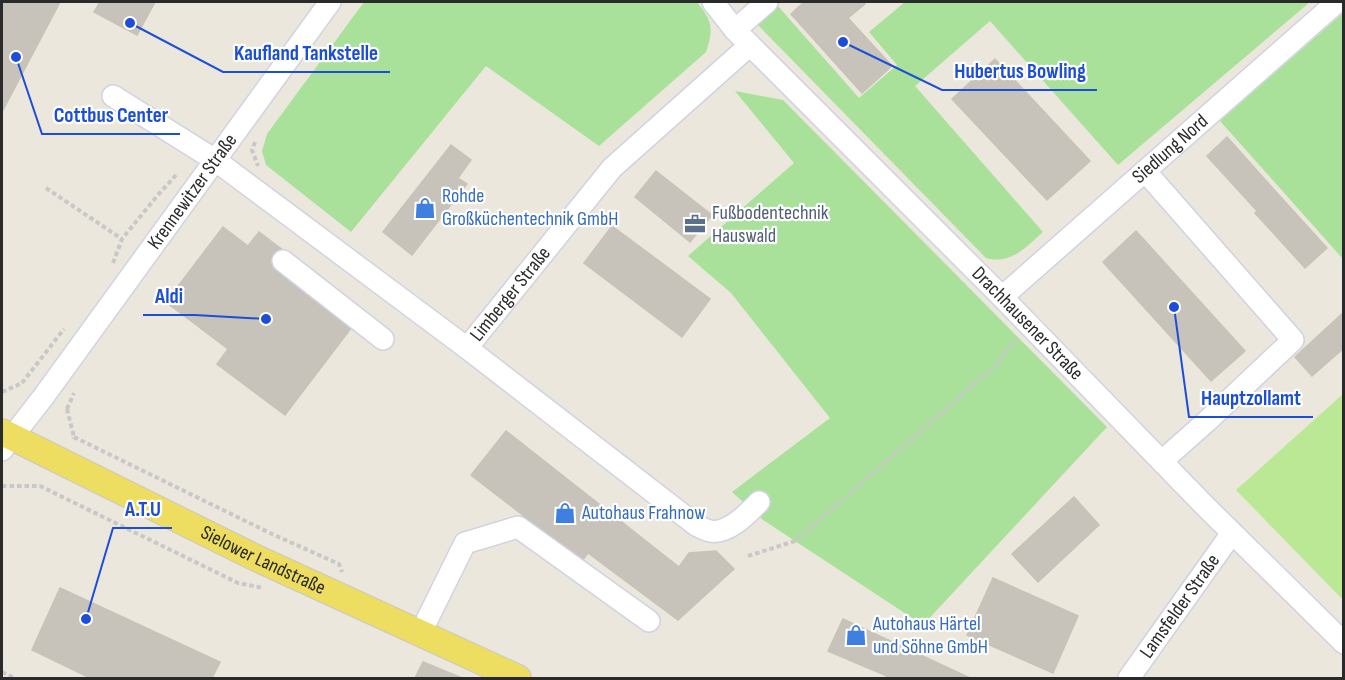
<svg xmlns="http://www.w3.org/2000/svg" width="1345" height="680" viewBox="0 0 1345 680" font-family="'Sofia Sans Condensed',sans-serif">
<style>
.green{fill:#a9e19a}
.pitch{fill:#bbe895}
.building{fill:#c7c3bb;stroke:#c7c3b6;stroke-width:1.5}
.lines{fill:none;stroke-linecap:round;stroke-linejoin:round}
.minor-casing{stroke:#d1d2e2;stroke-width:24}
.major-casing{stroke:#c8c8c8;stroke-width:28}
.path{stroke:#c8c8c8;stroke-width:4;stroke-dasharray:4.5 3;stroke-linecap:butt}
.minor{stroke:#fff;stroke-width:21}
.major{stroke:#eddd60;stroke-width:26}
.labels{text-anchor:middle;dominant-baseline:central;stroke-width:4.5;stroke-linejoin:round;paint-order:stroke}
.street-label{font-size:20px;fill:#2a2a2a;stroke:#fff}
.shop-label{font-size:20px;fill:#366cbe;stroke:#fff;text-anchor:start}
.service-label{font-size:20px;fill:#4e5e75;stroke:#fff;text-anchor:start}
.leader{fill:none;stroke:#1d4ed8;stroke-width:2}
.callout-dot{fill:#1d4ed8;stroke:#fff;stroke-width:2}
.callout-label{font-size:21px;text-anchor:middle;font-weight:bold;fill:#1d4ed8;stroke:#fff;stroke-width:4.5;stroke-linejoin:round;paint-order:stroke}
</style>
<rect width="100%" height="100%" fill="#ebe7dc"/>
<g class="green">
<path d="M364,2H697C712,21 714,28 706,52L599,146L486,66L351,232L266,165L262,151L267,134Z"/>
<path d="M905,2H1310L1118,165L990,21L915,86L1043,232C1026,247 1011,265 986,258L756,23L777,5L859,98L897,65L869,32Z"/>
<path d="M1343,13V259L1220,121Z"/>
<path d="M735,91L783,100L1107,427L923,625L763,520L732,492L830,418L731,293L688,256L794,163Z"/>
</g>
<path class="pitch" d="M1343,394V600L1236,490Z"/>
<g class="building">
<path d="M2,2H60L2,112Z"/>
<path d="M100,2H155L137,35L94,12Z"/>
<path d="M804,2H863L865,4L848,18L892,66L862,93L791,14Z"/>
<path d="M995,59L1090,161L1047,200L952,99Z"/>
<path d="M1227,137L1277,193L1257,211L1207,156Z"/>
<path d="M451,145L471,160L458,178L467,184L412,255L383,232Z"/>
<path d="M656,171L712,215L690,242L635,197Z"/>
<path d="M1277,193L1327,248L1305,268L1255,213Z"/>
<path d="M612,226L710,299L682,337L584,263Z"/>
<path d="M223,227L248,246L259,232L288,254L276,269L352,327L285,415L217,364L228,349L166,302Z"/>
<path d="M1136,231L1245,351L1211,381L1103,262Z"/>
<path d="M1343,313L1344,348L1312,376L1295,357Z"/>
<path d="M506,431L679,567L689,553L716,551L734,569L678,620L588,553L582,561L471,475Z"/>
<path d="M1074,497L1099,525L1038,582L1012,554Z"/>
<path d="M993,578L1078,616L1053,673L967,635Z"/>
<path d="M60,588L220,662L212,678H90L32,650Z"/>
<path d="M843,619L970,678H885L887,676L828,651Z"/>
<path d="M423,662L462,678H415Z"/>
</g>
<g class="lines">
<defs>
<g id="minor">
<path id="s1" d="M713,2L735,30L1002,297L1207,508L1344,643"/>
<path d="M735,30L767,2"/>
<path id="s2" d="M113,96L215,160L467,348L612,168L750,45"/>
<path d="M1145,171L1293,340L1206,422L1162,461"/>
<path d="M283,261L383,339"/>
<path id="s3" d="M1002,297L1337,2"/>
<path d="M467,348L696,525C700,527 705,530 710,531C728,535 748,513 759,502"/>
<path id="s4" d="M2,450L44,396L330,2"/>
<path d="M420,634L465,543L518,527L649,621"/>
<path id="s5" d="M1129,678L1232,533"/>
</g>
<g id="major">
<path id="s6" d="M2,432L254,557L518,678"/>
</g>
</defs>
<use href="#minor" class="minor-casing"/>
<use href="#major" class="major-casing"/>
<g class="path">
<path d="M255,142L252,150L258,166"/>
<path d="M46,188L122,239"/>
<path d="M113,263L122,239L157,196L176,175"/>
<path d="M22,383L64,329"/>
<path d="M2,392L22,383"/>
<path d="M67,409L74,393"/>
<path d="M67,409L74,437L73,439"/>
<path d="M74,437L272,534L339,564L342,572"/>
<path d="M2,486H40L238,583L263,588"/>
<path d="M748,556L795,541L994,367L1015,340"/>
<path d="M2,672L14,678"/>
</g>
<use href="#minor" class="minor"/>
<use href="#major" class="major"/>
</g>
<defs>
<symbol id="shop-bare" viewBox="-9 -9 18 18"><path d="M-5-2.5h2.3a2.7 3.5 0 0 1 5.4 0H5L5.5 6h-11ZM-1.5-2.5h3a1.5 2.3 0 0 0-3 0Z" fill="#3f7fe0" stroke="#fff" stroke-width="2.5" paint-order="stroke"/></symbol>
<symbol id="office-bare" viewBox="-9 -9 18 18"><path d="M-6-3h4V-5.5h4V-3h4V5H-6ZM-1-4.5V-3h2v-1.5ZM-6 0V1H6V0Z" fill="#5c6f8a" stroke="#fff" stroke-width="2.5" paint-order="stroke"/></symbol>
</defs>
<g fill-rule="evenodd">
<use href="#shop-bare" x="410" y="193" width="30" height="30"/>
<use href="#office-bare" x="680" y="209" width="30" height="30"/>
<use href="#shop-bare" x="550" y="498" width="30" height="30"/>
<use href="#shop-bare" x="841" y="620" width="30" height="30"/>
</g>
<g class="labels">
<g class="street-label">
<text stroke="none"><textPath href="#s3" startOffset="224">Siedlung Nord</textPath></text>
<text stroke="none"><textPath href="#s4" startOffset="321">Krennewitzer Straße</textPath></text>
<text stroke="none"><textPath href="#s2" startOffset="504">Limberger Straße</textPath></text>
<text stroke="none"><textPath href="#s1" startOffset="450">Drachhausener Straße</textPath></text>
<text stroke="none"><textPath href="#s6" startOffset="291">Sielower Landstraße</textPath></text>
<text stroke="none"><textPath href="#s5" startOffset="88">Lamsfelder Straße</textPath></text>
</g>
<g class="shop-label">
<text x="442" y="196">Rohde<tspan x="442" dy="23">Großküchentechnik GmbH</tspan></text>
<text x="582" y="513">Autohaus Frahnow</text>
<text x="873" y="624">Autohaus Härtel<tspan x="873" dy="23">und Söhne GmbH</tspan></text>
</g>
<g class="service-label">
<text x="712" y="213">Fußbodentechnik<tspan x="712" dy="23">Hauswald</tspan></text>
</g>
</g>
<path class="leader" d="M130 23L223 72H390M843 42L942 90H1097M16 57L42 134H180M266 319L195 315H143M1174 307L1189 417H1313M86 619L113 528H172"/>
<g class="callout-dot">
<circle cx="130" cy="23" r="6"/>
<circle cx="843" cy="42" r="6"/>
<circle cx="16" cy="57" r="6"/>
<circle cx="266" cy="319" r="6"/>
<circle cx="1174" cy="307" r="6"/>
<circle cx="86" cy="619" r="6"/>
</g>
<g class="callout-label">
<text x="306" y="60">Kaufland Tankstelle</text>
<text x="1020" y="78">Hubertus Bowling</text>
<text x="111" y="122">Cottbus Center</text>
<text x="169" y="303">Aldi</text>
<text x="1251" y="405">Hauptzollamt</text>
<text x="143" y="516">A.T.U</text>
</g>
<rect width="1345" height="680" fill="none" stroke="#2a2a2a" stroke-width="6"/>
</svg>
